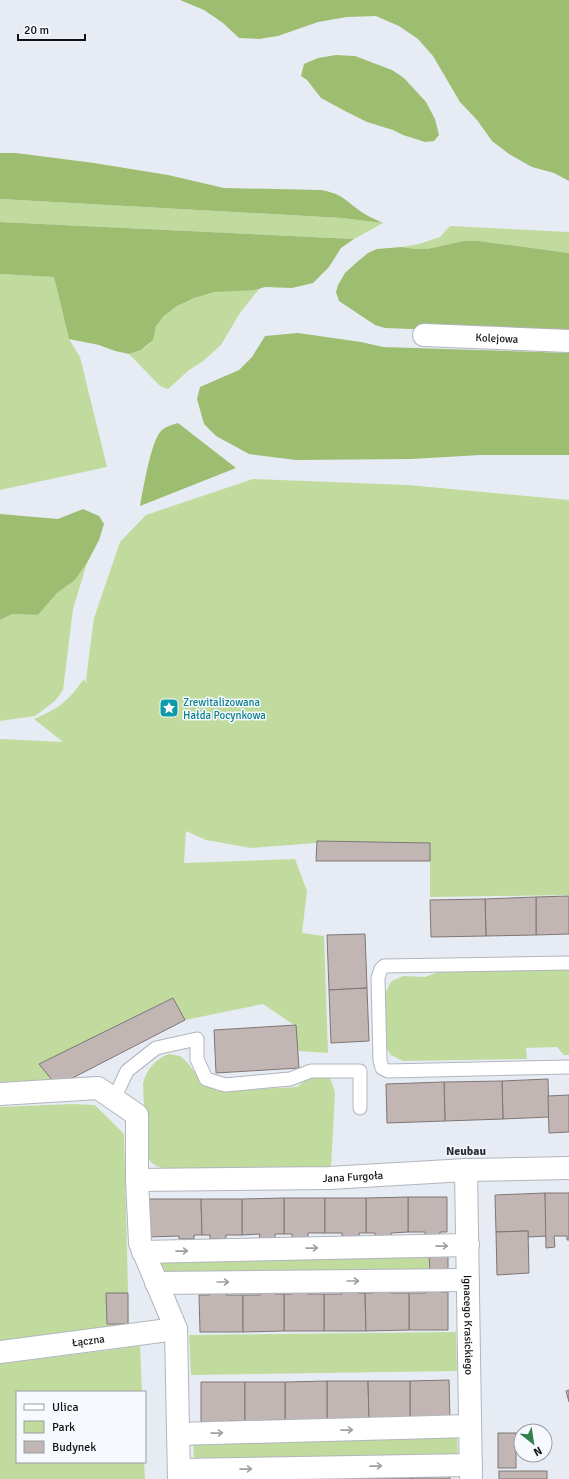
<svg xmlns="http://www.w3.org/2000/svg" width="569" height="1479" viewBox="0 0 569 1479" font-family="Signika,sans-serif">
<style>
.green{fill:#c0db9d}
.forest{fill:#9dbd70}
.building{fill:#c1b6b4;stroke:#7f7674}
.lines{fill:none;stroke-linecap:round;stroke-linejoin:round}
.service-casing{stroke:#b1b5bd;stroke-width:15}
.minor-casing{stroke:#b1b5bd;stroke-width:24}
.service{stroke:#fff;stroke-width:13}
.minor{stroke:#fff;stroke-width:22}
.oneway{stroke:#9fa0a1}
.labels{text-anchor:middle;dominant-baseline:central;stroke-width:3;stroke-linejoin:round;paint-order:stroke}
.street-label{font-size:11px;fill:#101214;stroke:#f6f9fe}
.culture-label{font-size:11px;fill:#0d838f;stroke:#f6f9fe;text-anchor:start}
.neighbourhood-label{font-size:12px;font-weight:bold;fill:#292c33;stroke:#f6f9fe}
</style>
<rect width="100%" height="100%" fill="#e7ecf4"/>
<g class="green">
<path d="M0,199L342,218L383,223L354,239L0,222Z"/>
<path d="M450,226L569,232V253L479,241H464L427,249H416L401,247L419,244L440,237Z"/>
<path d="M0,274L54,277L69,339L80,357L107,467L0,490Z"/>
<path d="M259,289L240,313L221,345L202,362L189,370L177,381L168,389L160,386L129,354C138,351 148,348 152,340C155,335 154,329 157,325C168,308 194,295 215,292C227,290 242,290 255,290Z"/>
<path d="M253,479L408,485L569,500V895L430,897V843H316L251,848L206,840L186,831L184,863L295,859L307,891L302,933L324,936L328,1053L298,1051L294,1025L263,1004L185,1020L173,998L40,1064L57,1086H0V739L63,742L34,719C61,707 67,702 84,679L87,684L86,679L94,618L120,542L146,515Z"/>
<path d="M87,563L73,609L63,690L55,701L35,716L0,721V620L12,614L38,615L57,593L75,580Z"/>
<path d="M454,966H569V1055H564L557,1047L526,1048L527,1059L403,1061L391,1055L387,1049L385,995L389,985L392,981L403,976L425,977Z"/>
<path d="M169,1054L180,1056L187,1062L200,1079L217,1091L297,1087L312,1075H328L332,1083L335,1093L331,1167L168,1169C156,1167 152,1165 146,1155L143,1083C147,1069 155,1059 169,1054Z"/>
<path d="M72,1104L95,1105L124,1134L129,1329L0,1345V1107Z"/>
<path d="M143,1252L429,1253L430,1271L156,1283Z"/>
<path d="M456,1332L457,1371L191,1375L189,1335Z"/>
<path d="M140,1346L142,1392H17V1462H144L145,1479H0V1364Z"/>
<path d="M457,1434L458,1455L194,1460L193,1438Z"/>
</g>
<g class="forest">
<path d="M180,0H569V181L554,173L532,167L509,154L492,141L477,120L460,102L433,56L418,39L399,26L376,16L347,17L318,22L278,36L259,39L239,38L223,23L204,10Z"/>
<path d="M336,55L355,56L392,70L404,78L426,102L435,119L439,135L434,141L425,142L403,135L393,130L367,122L345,111L321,98L307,80L301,76L304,64L318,58Z"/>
<path d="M0,153H16L94,163L168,175L224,188L321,190C342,194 344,199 360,211C367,216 375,219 383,223L342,218L0,199Z"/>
<path d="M0,222L354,239L341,248L329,267L313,283L292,288L265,287L255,290L214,292L194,298L177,306L164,316L156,326L153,340L141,350L129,354L115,351L99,345L69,339L54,277L0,274Z"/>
<path d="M464,241H479L569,253V335L385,328L375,325L339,301L336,292L338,285L345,273L357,262L368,253L377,249L401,247L416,249H427Z"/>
<path d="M298,333L361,342L383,347L569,353V455H481L411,459L296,460L249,454L216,436L204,424L197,399L200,387L239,370L252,357L265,336Z"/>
<path d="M178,423L236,468L140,506C143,490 151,441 161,431C166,426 172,425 178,423Z"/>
<path d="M83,509L99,516L104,524L99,540L87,563L75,580L57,593L38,615L12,614L0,620V514L58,519Z"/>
</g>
<g class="building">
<path d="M317,841L430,843V861H316Z"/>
<path d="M569,896V934L536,935V897Z"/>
<path d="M536,897V935L486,936L485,899Z"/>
<path d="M485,899L486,936L431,937L430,900Z"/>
<path d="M365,934L367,988L329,990L327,935Z"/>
<path d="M367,988L369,1041L331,1043L329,990Z"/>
<path d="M173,998L185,1020L57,1086L39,1064Z"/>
<path d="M296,1025L299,1068L216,1073L214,1030Z"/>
<path d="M548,1079L549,1117L503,1119L502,1081Z"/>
<path d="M502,1081L503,1119L445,1121L444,1082Z"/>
<path d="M444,1082L445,1121L387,1123L386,1084Z"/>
<path d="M569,1095V1132L549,1133L548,1096Z"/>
<path d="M545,1193L547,1236L528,1237V1231L496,1232L495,1195Z"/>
<path d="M545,1193H569V1240H567V1236H554L555,1247L546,1248Z"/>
<path d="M408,1197H447V1232H440V1237H425V1232H408Z"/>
<path d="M408,1197V1232L391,1233V1237H375V1233H366V1198Z"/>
<path d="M284,1198H325V1233H308V1238L292,1239V1234H284Z"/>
<path d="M284,1198V1234H275V1239H259L260,1234L242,1235V1199Z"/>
<path d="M325,1198H366V1233H359V1238H342V1233H325Z"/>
<path d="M148,1199H201L202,1235H194V1239H179V1236L148,1237Z"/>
<path d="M201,1199H242V1235H226V1239H210V1235H202Z"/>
<path d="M528,1231L529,1273L497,1275L496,1232Z"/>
<path d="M429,1253H448V1270L430,1271Z"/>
<path d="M441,1287V1292H448V1330H409V1293H426V1288Z"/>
<path d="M358,1288V1293H365L366,1331H324V1294H342V1289Z"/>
<path d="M373,1288H391V1293H409V1330L366,1331L365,1293H373Z"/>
<path d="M308,1289V1294H324V1331H284V1294H292V1290Z"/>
<path d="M210,1290H226V1295H243V1332H200L199,1295H210Z"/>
<path d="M260,1290H275V1294H284V1331L243,1332V1295H260Z"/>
<path d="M106,1293H128V1324H107Z"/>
<path d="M449,1380L450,1418L410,1419V1381Z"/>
<path d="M327,1381H368L369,1419L327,1420Z"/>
<path d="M327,1381V1420H285V1382Z"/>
<path d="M368,1381H410V1419H369Z"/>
<path d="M201,1382H245V1421H228V1426H212V1422H201Z"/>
<path d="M245,1382H285V1420L245,1421Z"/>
<path d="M569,1390V1402L566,1391Z"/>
<rect x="498" y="1433" width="18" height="35"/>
<path d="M428,1471L450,1476V1479H412V1477H428Z"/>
<rect x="499" y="1471" width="48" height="8"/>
<path d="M345,1473L370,1478V1479H328L345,1478Z"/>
<path d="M412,1477V1479H370V1478Z"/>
</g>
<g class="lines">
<defs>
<g id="service">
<path d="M569,963L384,966L381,969L378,978L380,1060L382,1068L388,1071L569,1067"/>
<path d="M114,1099L127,1071L156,1048L197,1039V1059L206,1079L225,1085L290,1079L311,1071H360V1108"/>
</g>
<g id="minor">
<path id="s1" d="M424,335L569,341"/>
<path d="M0,1094L98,1088L137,1115V1180L140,1243L176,1329L179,1479"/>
<path id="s2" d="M466,1170L471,1479"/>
<path id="s3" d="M137,1180L329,1178L466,1170L569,1168"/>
<path d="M143,1252L468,1245"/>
<path d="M156,1283L468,1280"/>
<path id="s4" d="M0,1352L176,1329"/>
<path d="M178,1434L470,1426"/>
<path d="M179,1470L471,1465"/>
</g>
</defs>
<use href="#service" class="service-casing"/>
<use href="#minor" class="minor-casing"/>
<use href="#service" class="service"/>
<use href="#minor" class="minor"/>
</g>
<defs><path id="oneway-shaft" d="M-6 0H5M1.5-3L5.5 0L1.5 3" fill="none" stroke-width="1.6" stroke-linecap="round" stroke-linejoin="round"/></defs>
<g class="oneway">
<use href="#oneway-shaft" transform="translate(442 1246) rotate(-1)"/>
<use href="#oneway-shaft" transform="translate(312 1248) rotate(-1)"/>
<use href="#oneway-shaft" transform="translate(182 1251) rotate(-1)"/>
<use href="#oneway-shaft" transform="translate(353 1281)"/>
<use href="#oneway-shaft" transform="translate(223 1282)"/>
<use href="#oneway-shaft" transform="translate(347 1430) rotate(-1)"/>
<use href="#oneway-shaft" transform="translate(217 1433) rotate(-1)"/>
<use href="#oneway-shaft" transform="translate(376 1466) rotate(-1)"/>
<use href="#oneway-shaft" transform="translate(246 1469) rotate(-1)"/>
</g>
<defs>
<symbol id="sight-square" viewBox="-11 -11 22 22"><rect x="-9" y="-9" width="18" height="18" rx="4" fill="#0f9aa8" stroke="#f6f9fe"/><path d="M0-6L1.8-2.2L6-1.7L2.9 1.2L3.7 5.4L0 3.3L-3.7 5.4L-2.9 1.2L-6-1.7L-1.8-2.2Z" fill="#fff"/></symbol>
</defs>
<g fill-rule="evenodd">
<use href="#sight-square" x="158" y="697" width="22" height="22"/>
</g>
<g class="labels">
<g class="street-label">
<text stroke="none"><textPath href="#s1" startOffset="73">Kolejowa</textPath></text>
<text stroke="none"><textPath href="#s3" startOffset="216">Jana Furgoła</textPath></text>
<text stroke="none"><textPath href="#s2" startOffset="155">Ignacego Krasickiego</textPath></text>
<text stroke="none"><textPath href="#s4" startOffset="89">Łączna</textPath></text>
</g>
<g class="culture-label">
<text x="183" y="702">Zrewitalizowana<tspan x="183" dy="13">Hałda Pocynkowa</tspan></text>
</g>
<g class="neighbourhood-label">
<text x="466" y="1151">Neubau</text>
</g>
</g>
<rect x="16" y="1391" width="130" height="72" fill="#f6f9fe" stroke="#9a9da0"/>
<rect x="24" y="1404" width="20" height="6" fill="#ffffff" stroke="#9a9da0"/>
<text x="52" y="1411" font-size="12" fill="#101214">Ulica</text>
<rect x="24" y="1421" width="20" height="12" fill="#c0db9d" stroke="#9a9da0"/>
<text x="52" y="1431" font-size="12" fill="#101214">Park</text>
<rect x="24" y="1441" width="20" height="12" fill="#c1b6b4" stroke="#9a9da0"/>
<text x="52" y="1451" font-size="12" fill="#101214">Budynek</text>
<g transform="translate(533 1443) rotate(150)"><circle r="19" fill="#f6f9fe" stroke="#9a9da0"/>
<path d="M0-3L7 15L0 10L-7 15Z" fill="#327f4f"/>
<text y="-6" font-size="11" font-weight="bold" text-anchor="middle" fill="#101214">N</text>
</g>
<path d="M18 34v6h67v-6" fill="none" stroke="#101214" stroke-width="2"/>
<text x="24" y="34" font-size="12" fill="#101214" stroke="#f6f9fe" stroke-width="3" paint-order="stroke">20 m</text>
</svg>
